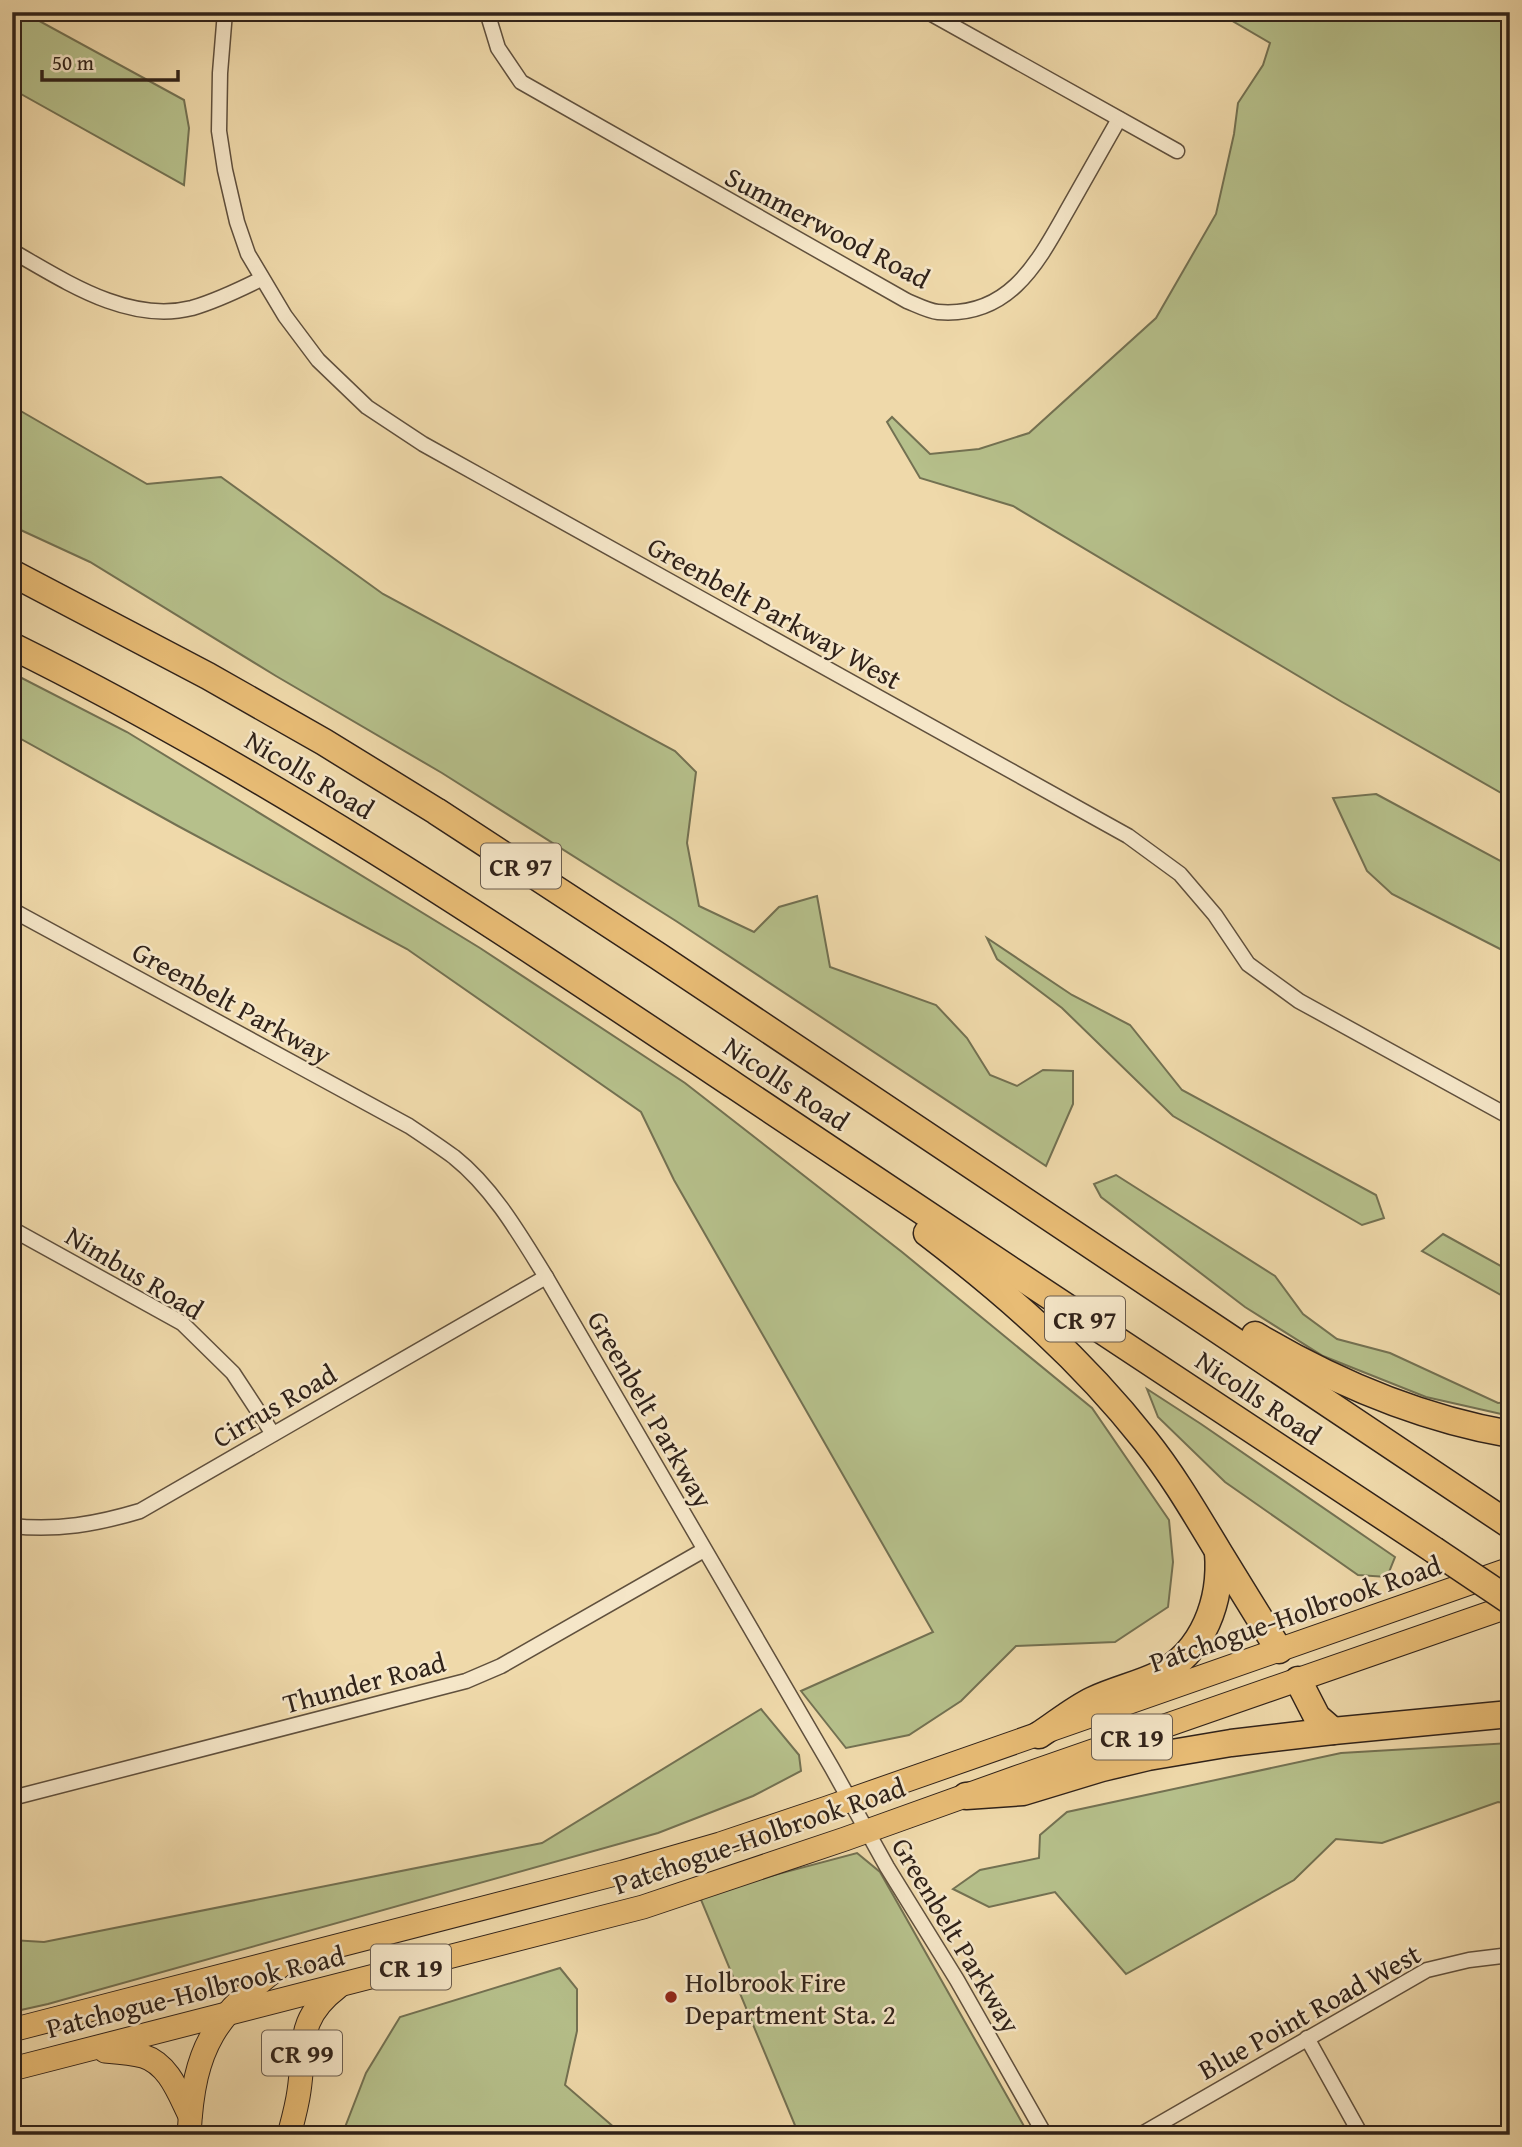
<svg xmlns="http://www.w3.org/2000/svg" width="1522" height="2147" font-family="'Gentium Book Plus',serif">
	<rect width="100%" height="100%" fill="#efd9aa"/>
	<filter id="stains"><feTurbulence type="fractalNoise" baseFrequency=".00286" numOctaves="4"/><feColorMatrix values="0 0 0 0 .2 0 0 0 0 .09 0 0 0 0 .02 0 0 0 .5 -.17"/></filter>
	<radialGradient id="worn" r=".72"><stop offset=".6" stop-color="#630" stop-opacity="0"/><stop offset="1" stop-color="#630" stop-opacity=".3"/></radialGradient>
	<!-- green -->
	<g fill="#b6c08b" stroke="#737152" stroke-width="2">
		<path d="M12,12H23L184,100L189,128L184,185L12,89Z"/>
		<path d="M1217,12H1510V798L1342,702L1013,506L920,478L887,422L892,417L930,454L979,449L1029,433L1156,318L1216,214L1234,134L1238,103L1263,65L1270,43Z"/>
		<path d="M12,406L147,484L221,477L383,594L675,751L696,772L687,843L699,906L754,932L779,907L817,896L830,967L936,1005L967,1038L990,1075L1017,1086L1043,1070L1073,1071V1104L1046,1166L676,921L442,773L276,676L90,562L12,526Z"/>
		<path d="M12,673L127,732L480,948L685,1083L902,1252L1092,1408L1169,1520L1173,1562L1168,1607L1115,1642L1016,1646L961,1701L909,1735L846,1748L801,1691L933,1632L674,1180L641,1112L407,949L178,826L12,734Z"/>
		<path d="M1376,794L1510,866V954L1392,894L1367,871L1333,798Z"/>
		<path d="M987,938L1072,995L1130,1025L1182,1090L1376,1195L1384,1218L1362,1225L1173,1116L1062,1008L997,959Z"/>
		<path d="M1116,1175L1275,1276L1303,1314L1337,1339L1390,1353L1498,1403L1510,1402V1416L1426,1397L1323,1356L1245,1307L1101,1197L1094,1184Z"/>
		<path d="M1443,1234L1510,1271V1300L1422,1251Z"/>
		<path d="M1147,1389L1201,1424L1395,1557L1387,1577L1358,1575L1225,1482L1158,1417Z"/>
		<path d="M761,1709L799,1755L801,1771L753,1796L658,1833L48,2004L12,2012V1940L44,1942L542,1843Z"/>
		<path d="M1510,1743V1804L1498,1802L1382,1843L1336,1839L1294,1880L1126,1974L1055,1892L989,1907L953,1889L980,1870L1039,1858L1040,1835L1067,1812L1341,1753Z"/>
		<path d="M857,1853L880,1872L1029,2135H799L699,1895Z"/>
		<path d="M560,1968L577,1989V2031L565,2085L623,2135H342L366,2073L400,2017Z"/>
	</g>
	<g fill="none" stroke-linecap="round" stroke-linejoin="round">
		<!-- street casing -->
		<g stroke="#60503d" stroke-width="17">
			<g id="street">
				<path d="M225,12L220,73L219,131L225,170L237,222L248,254L285,316L318,360L367,407L423,444L1128,836L1180,874L1215,915L1248,964L1299,1001L1510,1117"/>
				<path d="M487,12L498,48L521,82L907,301C917,305 928,311 938,312C1010,318 1038,262 1068,209C1085,179 1102,149 1119,119"/>
				<path d="M928,12L1177,151"/>
				<path d="M12,251C65,281 128,324 192,308C216,301 239,290 261,279"/>
				<path d="M12,910L409,1126C424,1136 439,1146 454,1157C493,1188 520,1235 546,1277L832,1768L887,1867L957,1980L1045,2135"/>
				<path d="M12,1229L182,1323L233,1373L273,1434"/>
				<path d="M12,1526C57,1531 97,1524 140,1511L546,1277"/>
				<path d="M12,1798L466,1681L501,1666L704,1550"/>
				<path d="M1307,2038L1361,2135"/>
				<path d="M1140,2135L1427,1970L1469,1960L1510,1955"/>
			</g>
		</g>
		<!-- primary casing -->
		<g stroke="#302219" stroke-width="25">
			<g id="primary">
				<path d="M12,2030L623,1872L720,1844L827,1808L1510,1569"/>
				<path d="M105,2051C117,2052 131,2053 143,2056C169,2064 179,2094 190,2116"/>
				<path d="M12,2069L643,1907L845,1839L1015,1778L1510,1606"/>
				<path d="M189,2135C194,2044 215,2015 287,1961"/>
				<path d="M289,2135C293,2120 297,2106 299,2091C306,2045 295,2020 338,1987"/>
			</g>
		</g>
		<!-- highway casing -->
		<g stroke="#302219" stroke-width="29">
			<g id="highway">
				<path d="M12,573L208,676L324,742L436,811L658,956L1510,1525"/>
				<path d="M12,646C267,772 500,929 735,1086C967,1242 1201,1396 1434,1550"/>
				<path d="M927,1233C1007,1294 1082,1360 1145,1440C1173,1475 1195,1513 1218,1551C1238,1584 1259,1617 1279,1650"/>
				<path d="M1255,1335C1334,1382 1419,1418 1510,1434"/>
				<path d="M1298,1680L1317,1717L1333,1731"/>
				<path d="M1039,1735C1056,1724 1074,1709 1093,1700C1114,1690 1137,1685 1158,1675C1204,1652 1222,1600 1218,1552"/>
				<path d="M966,1796L1023,1792L1102,1768L1148,1757L1231,1743L1333,1731L1510,1714"/>
			</g>
		</g>
		<!-- street -->
		<use href="#street" stroke="#f5e6c8" stroke-width="14"/>
		<!-- primary -->
		<use href="#primary" stroke="#e8bc75" stroke-width="23"/>
		<!-- highway -->
		<use href="#highway" stroke="#e8bc75" stroke-width="26"/>
		<!-- highway-bridge casing -->
		<g stroke="#302219" stroke-width="29" stroke-linecap="butt">
			<path id="highway-bridge" d="M1434,1550L1510,1601"/>
		</g>
		<!-- highway-bridge -->
		<use href="#highway-bridge" stroke="#e8bc75" stroke-width="26"/>
	</g>
	<!-- markers -->
	<circle fill="#8f2418" stroke="#f5e6c8" stroke-width="2.5" cx="671" cy="1997" r="7"/>
	<g text-anchor="middle" dominant-baseline="central" stroke-width="5" stroke-linejoin="round" paint-order="stroke">
		<!-- shield labels -->
		<g fill="#f5e6c8" stroke="#6b5d4e" stroke-width="2">
			<rect x="481" y="843.5" width="80" height="45" rx="5"/>
			<rect x="1045" y="1296.5" width="80" height="45" rx="5"/>
			<rect x="1092" y="1714.5" width="80" height="45" rx="5"/>
			<rect x="371" y="1944.5" width="80" height="45" rx="5"/>
			<rect x="262" y="2030.5" width="80" height="45" rx="5"/>
		</g>
		<g font-size="26" font-weight="bold" fill="#302219">
			<text x="521" y="866">CR 97</text>
			<text x="1085" y="1319">CR 97</text>
			<text x="1132" y="1737">CR 19</text>
			<text x="411" y="1967">CR 19</text>
			<text x="302" y="2053">CR 99</text>
		</g>
		<!-- street labels -->
		<g font-size="28" fill="#302219" stroke="#f5e6c8">
			<text transform="translate(828 227) rotate(28)">Summerwood Road</text>
			<text transform="translate(775 612) rotate(29)">Greenbelt Parkway West</text>
			<text transform="translate(310 774) rotate(31)">Nicolls Road</text>
			<text transform="translate(232 1002) rotate(29)">Greenbelt Parkway</text>
			<text transform="translate(787 1083) rotate(34)">Nicolls Road</text>
			<text transform="translate(135 1272) rotate(31)">Nimbus Road</text>
			<text transform="translate(1259 1397) rotate(34)">Nicolls Road</text>
			<text transform="translate(274 1405) rotate(-30)">Cirrus Road</text>
			<text transform="translate(651 1409) rotate(60)">Greenbelt Parkway</text>
			<text transform="translate(1295 1613) rotate(-19)">Patchogue-Holbrook Road</text>
			<text transform="translate(364 1682) rotate(-15)">Thunder Road</text>
			<text transform="translate(759 1835) rotate(-19)">Patchogue-Holbrook Road</text>
			<text transform="translate(957 1935) rotate(59)">Greenbelt Parkway</text>
			<text transform="translate(195 1991) rotate(-14)">Patchogue-Holbrook Road</text>
			<text transform="translate(1309 2011) rotate(-29)">Blue Point Road West</text>
		</g>
		<!-- poi labels -->
		<g font-size="28" fill="#302219" stroke="#f5e6c8" text-anchor="start">
			<text x="685" y="1981">Holbrook Fire<tspan x="685" dy="32">Department Sta. 2</tspan></text>
		</g>
	</g>
	<!-- margin -->
	<rect width="1522" height="2147" fill="none" stroke="#efd9aa" stroke-width="42"/>
	<rect x="14" y="14" width="1494" height="2119" fill="none" stroke="#302219" stroke-width="3.5"/>
	<rect x="21" y="21" width="1480" height="2105" fill="none" stroke="#302219" stroke-width="2"/>
	<!-- scale -->
	<path d="M42 70v10h136v-10" fill="none" stroke="#302219" stroke-width="3.5"/>
	<text x="52" y="70" font-size="21" fill="#302219" stroke="#f5e6c8" stroke-width="5" paint-order="stroke">50 m</text>
	<rect width="100%" height="100%" filter="url(#stains)"/>
	<rect width="100%" height="100%" fill="url(#worn)"/>
</svg>
